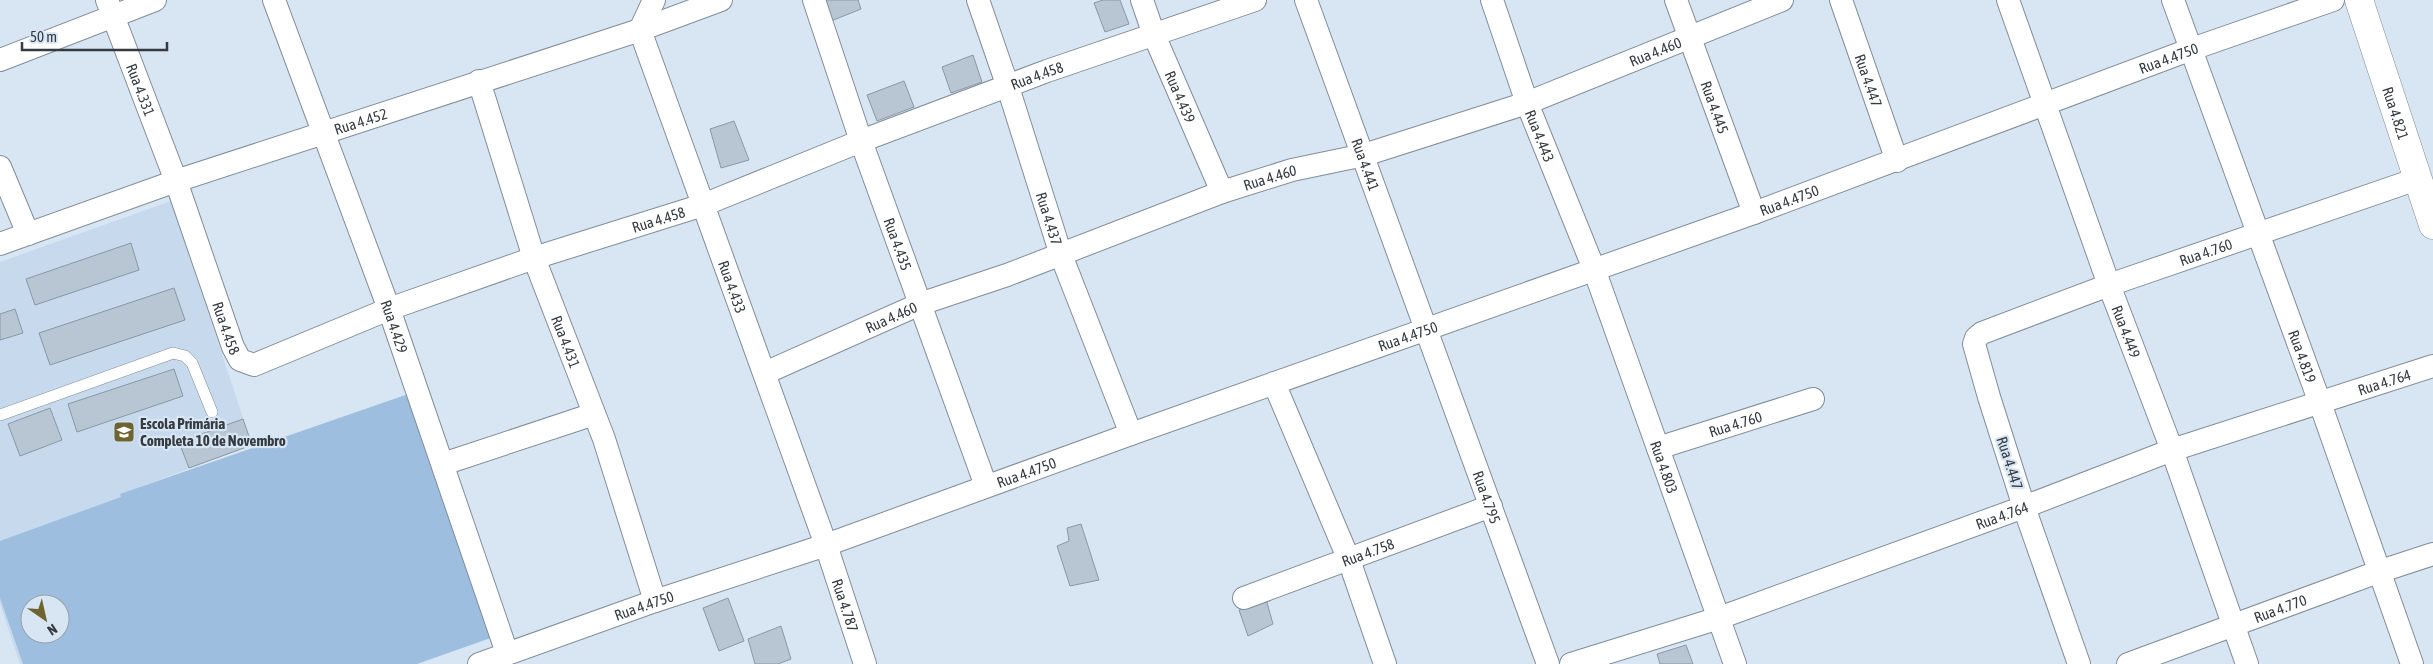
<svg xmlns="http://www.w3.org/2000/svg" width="2433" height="664" font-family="'Asap Condensed',sans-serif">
	<rect width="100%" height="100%" fill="#d8e6f4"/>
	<!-- built -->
	<path fill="#c6d9ed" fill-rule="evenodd" d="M171,201L252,445L121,494L180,664H20L0,604V262ZM30,604H60V634H30Z"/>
	<!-- green -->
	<path fill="#9ebedf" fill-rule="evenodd" d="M417,391L502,634L417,664H23L0,598V541L121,497L120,494ZM30,604H60V634H30Z"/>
	<!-- building -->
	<g fill="#b8c6d4" stroke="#8a97a4">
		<path d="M824,0H858L861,9L831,21Z"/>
		<path d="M1103,0H1120L1129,24L1105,32L1094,3Z"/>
		<path d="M973,55L982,82L951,93L942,67Z"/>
		<path d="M904,81L914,107L877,121L867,95Z"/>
		<path d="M734,121L749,160L721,168L710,129Z"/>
		<path d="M131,243L139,270L35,305L26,279Z"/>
		<path d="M174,288L185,320L50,365L39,333Z"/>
		<path d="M15,309L23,333L0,340V314Z"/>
		<path d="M174,369L183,396L77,432L68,404Z"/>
		<path d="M50,408L62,440L20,456L8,424Z"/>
		<path d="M243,419L252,445L189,468L179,442Z"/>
		<path d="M1081,524L1099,580L1070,586L1057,546L1069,541L1067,528Z"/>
		<path d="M728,598L744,641L719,651L703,608Z"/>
		<path d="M1266,599L1273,624L1248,636L1239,610Z"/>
		<path d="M781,626L791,659L778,664H755L748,639Z"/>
		<path d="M1686,645L1693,664H1660L1657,654Z"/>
	</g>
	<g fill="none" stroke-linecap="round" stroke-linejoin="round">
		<!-- lane casing -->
		<g stroke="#818d9a" stroke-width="12">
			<path id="lane" d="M0,415L173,353L185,356L192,363L212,412"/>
		</g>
		<!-- street casing -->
		<g stroke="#818d9a" stroke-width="24">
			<g id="street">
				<path id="s1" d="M107,0L176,181L233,347L240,360L254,365L389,309L534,258L703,205L861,141L1047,71L1255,0"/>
				<path id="s2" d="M274,0L389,309L507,653"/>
				<path id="s3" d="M654,0L640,30L826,545L865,664"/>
				<path id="s4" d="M814,0L861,141L986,486"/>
				<path id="s5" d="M978,0L1008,87L1061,255L1131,434"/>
				<path id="s6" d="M1142,0L1154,35L1222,192"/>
				<path id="s7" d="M1306,0L1548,664"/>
				<path id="s8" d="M1492,0L1527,103L1594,269L1735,664"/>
				<path id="s9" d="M1676,0L1754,213"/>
				<path id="s10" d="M1841,0L1897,161"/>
				<path id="s11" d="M2008,0L2109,285L2172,450L2247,664"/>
				<path id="s12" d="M2173,0L2320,403L2412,664"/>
				<path d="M0,60L155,0"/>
				<path id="s13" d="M479,81L534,258L604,439L655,601"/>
				<path d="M0,167L28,234"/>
				<path id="s14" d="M0,244L176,181L640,30L721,0"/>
				<path id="s15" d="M765,373L920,304L1007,275L1222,192L1292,170L1364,155L1527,103L1782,0"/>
				<path d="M1274,383L1349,560L1385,664"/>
				<path id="s16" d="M1658,448L1813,399"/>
				<path d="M443,464L594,414"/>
				<path id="s17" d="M1244,598L1491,506"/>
				<path id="s18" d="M479,664L655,601L826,545L1131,434L1754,213L2189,50L2333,0"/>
				<path id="s19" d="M1571,664L1719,618L2024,507L2172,450L2433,366"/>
				<path id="s20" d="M2079,664L2024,507L1989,397L1974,344L1976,338L1982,333L2109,285L2417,179"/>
				<path id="s21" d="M2128,664L2378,572L2433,554"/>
			</g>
		</g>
		<!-- secondary casing -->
		<g stroke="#818d9a" stroke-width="29">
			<g id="secondary">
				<path id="s22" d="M2359,0L2433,225"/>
			</g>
		</g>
		<!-- lane -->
		<use href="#lane" stroke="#fff" stroke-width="11"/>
		<!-- street -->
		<use href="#street" stroke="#fff" stroke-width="22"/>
		<!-- secondary -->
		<use href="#secondary" stroke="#fff" stroke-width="28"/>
	</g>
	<!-- icons -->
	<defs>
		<g id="school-square" transform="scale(1.125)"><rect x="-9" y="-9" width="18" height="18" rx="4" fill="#6e6431" stroke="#d8e6f4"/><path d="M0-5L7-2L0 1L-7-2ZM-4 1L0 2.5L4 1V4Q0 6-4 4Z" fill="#fff"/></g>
	</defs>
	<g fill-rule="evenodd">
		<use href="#school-square" x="124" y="432"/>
	</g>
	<g text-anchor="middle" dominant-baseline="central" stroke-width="4.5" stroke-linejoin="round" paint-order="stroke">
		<!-- street labels -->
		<g font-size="15" fill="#353b40" stroke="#d8e6f4">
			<text stroke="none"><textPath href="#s15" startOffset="948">Rua 4.460</textPath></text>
			<text stroke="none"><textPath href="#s18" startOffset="1795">Rua 4.4750</textPath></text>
			<text stroke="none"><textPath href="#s1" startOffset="1234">Rua 4.458</textPath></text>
			<text stroke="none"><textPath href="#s10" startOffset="85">Rua 4.447</textPath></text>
			<text stroke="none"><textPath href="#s1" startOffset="96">Rua 4.331</textPath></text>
			<text stroke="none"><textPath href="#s6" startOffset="104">Rua 4.439</textPath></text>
			<text stroke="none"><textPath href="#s9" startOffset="114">Rua 4.445</textPath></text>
			<text stroke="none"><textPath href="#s22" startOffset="119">Rua 4.821</textPath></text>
			<text stroke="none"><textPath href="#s14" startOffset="381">Rua 4.452</textPath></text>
			<text stroke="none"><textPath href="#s8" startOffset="144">Rua 4.443</textPath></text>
			<text stroke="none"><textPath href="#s7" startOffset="175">Rua 4.441</textPath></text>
			<text stroke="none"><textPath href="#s15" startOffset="542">Rua 4.460</textPath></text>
			<text stroke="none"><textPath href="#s18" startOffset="1390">Rua 4.4750</textPath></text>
			<text stroke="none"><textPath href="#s5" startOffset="230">Rua 4.437</textPath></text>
			<text stroke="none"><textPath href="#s1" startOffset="829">Rua 4.458</textPath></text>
			<text stroke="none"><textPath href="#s4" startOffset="258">Rua 4.435</textPath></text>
			<text stroke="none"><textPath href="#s20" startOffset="589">Rua 4.760</textPath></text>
			<text stroke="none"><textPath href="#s3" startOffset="306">Rua 4.433</textPath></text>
			<text stroke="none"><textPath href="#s15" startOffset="138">Rua 4.460</textPath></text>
			<text stroke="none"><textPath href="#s2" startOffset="348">Rua 4.429</textPath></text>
			<text stroke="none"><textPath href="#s1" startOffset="349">Rua 4.458</textPath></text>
			<text stroke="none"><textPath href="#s11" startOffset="352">Rua 4.449</textPath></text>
			<text stroke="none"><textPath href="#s18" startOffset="985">Rua 4.4750</textPath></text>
			<text stroke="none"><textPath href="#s13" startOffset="275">Rua 4.431</textPath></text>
			<text stroke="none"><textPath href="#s12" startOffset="379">Rua 4.819</textPath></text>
			<text stroke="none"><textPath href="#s19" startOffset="861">Rua 4.764</textPath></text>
			<text stroke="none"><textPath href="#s16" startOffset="81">Rua 4.760</textPath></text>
			<text transform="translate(2010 463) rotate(72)">Rua 4.447</text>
			<text stroke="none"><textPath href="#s8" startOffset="498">Rua 4.803</textPath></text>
			<text stroke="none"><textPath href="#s18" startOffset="580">Rua 4.4750</textPath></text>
			<text stroke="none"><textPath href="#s7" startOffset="529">Rua 4.795</textPath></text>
			<text stroke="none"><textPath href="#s19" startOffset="456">Rua 4.764</textPath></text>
			<text stroke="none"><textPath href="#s17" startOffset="132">Rua 4.758</textPath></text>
			<text stroke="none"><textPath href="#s3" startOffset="644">Rua 4.787</textPath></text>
			<text stroke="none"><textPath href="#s18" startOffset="175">Rua 4.4750</textPath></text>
			<text stroke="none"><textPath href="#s21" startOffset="162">Rua 4.770</textPath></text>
		</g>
		<!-- poi labels -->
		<g font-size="15" font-weight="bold" fill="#353b40" stroke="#d8e6f4" text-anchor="start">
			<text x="140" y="423">Escola Primária<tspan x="140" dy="17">Completa 10 de Novembro</tspan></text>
		</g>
	</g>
	<!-- north arrow -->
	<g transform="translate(45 619) rotate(146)"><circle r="24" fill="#d8e6f4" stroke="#97a2ac"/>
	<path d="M0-4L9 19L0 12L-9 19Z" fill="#6e6431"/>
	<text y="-8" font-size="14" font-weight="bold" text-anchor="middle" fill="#353b40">N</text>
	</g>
	<!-- scale -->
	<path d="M22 42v8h145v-8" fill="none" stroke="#353b40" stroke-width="2.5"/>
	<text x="30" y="42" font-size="15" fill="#353b40" stroke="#d8e6f4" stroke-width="4" paint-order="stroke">50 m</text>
</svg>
